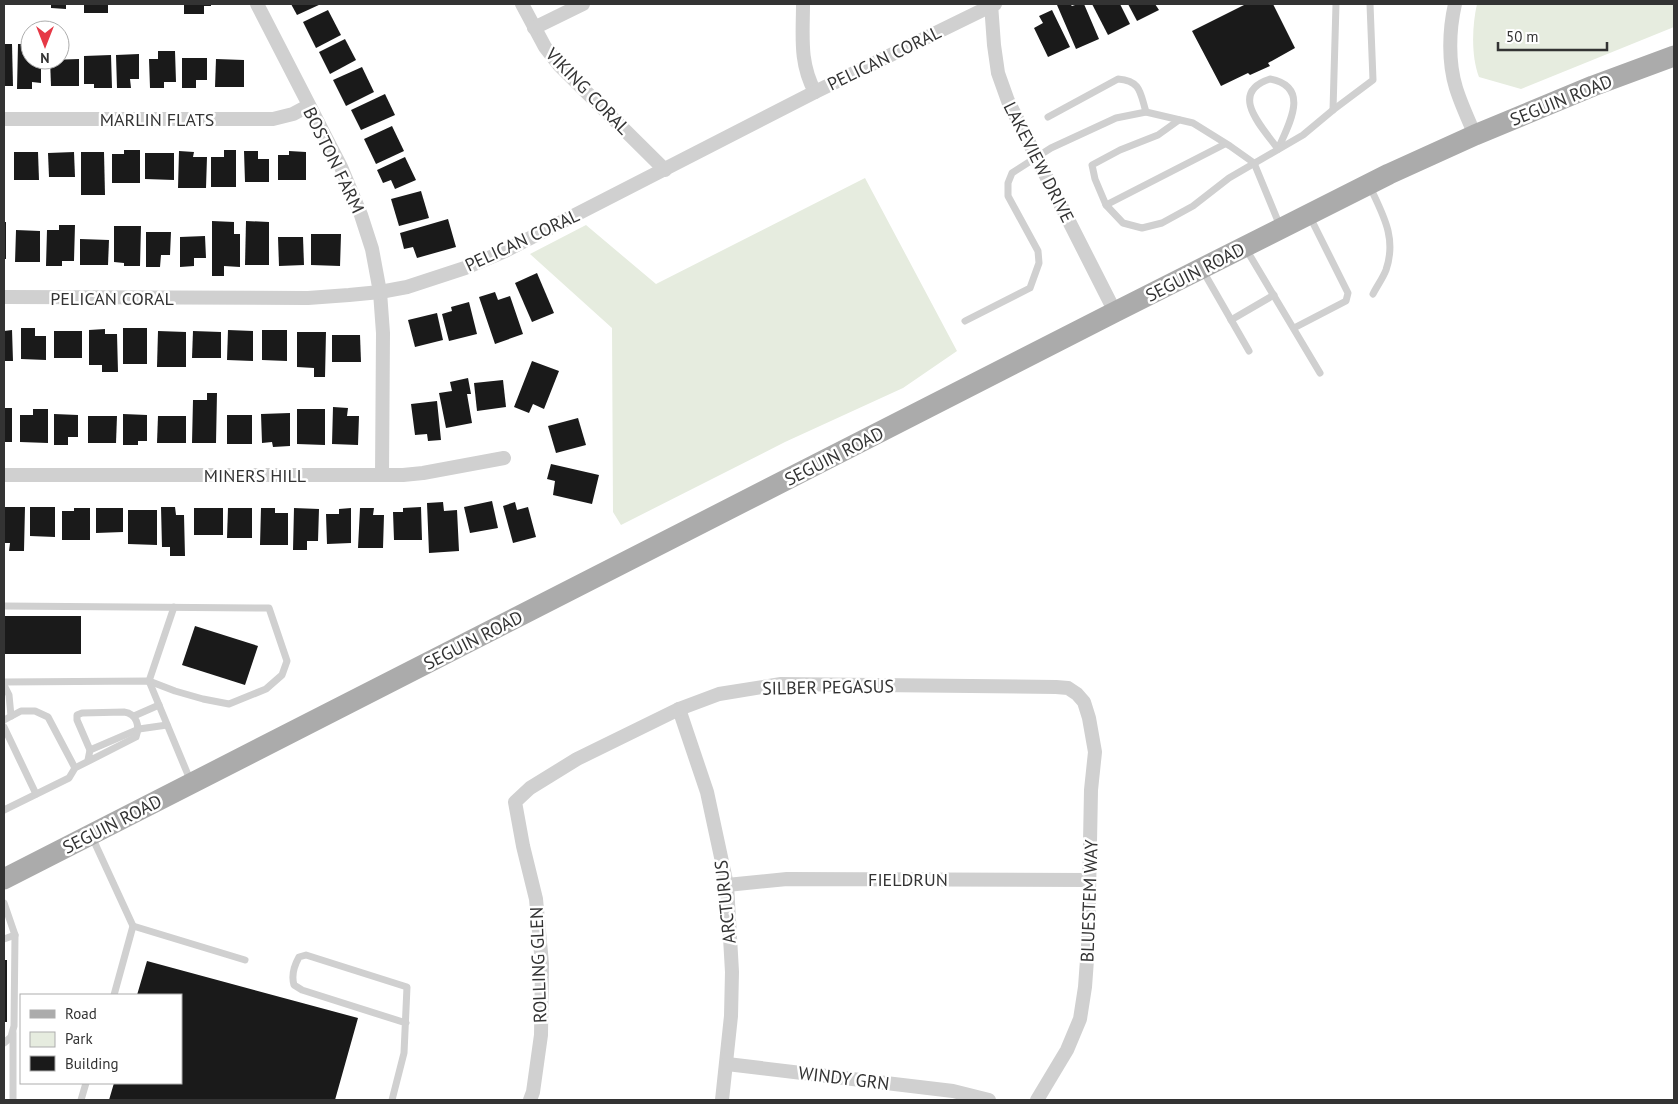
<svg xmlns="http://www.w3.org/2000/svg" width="1678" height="1104" font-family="'PT Sans',sans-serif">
	<rect width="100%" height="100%" fill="#fff"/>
	<!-- green -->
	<g fill="#e6ecdf">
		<path d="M1477,4H1674V27L1521,89L1479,77C1471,56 1472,26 1477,4Z"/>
		<path d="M865,178L957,351L903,388L785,442L621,525L613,512L612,328L530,254L586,225L656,284Z"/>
	</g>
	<!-- building -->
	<g fill="#1a1a1a">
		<path d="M51,4H66V9L51,8Z"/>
		<rect x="84" y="4" width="24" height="9"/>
		<path d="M184,4H211V6H204V14H184Z"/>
		<path d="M291,4H321L297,15Z"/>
		<path d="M1060,4H1070L1072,6L1078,4H1084L1099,39L1076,49L1057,5Z"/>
		<path d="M1092,4H1120L1130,24L1108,35Z"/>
		<path d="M1128,4H1155L1159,10L1137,21Z"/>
		<path d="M1246,4H1273L1295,48L1268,63L1270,66L1250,75L1248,73L1221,86L1192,31Z"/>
		<path d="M328,10L341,35L316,48L303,22Z"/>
		<path d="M1052,10L1070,47L1048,57L1034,28L1043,23L1039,16Z"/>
		<path d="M345,39L356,60L330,74L319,52Z"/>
		<path d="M4,44H12L13,86H4Z"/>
		<path d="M18,44H30V60H41V83L32,82V89H17Z"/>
		<path d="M158,51H175L176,82H164V88H150L149,59H158Z"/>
		<path d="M139,54V79H130L131,88H117L116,55Z"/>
		<path d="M111,55L112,88H94V84H84V56Z"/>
		<path d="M182,58H207V80H196V88H182Z"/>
		<path d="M79,59V86H51L50,60Z"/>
		<path d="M216,59L244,60V87H215Z"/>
		<path d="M362,67L374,92L346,106L333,80Z"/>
		<path d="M385,94L395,115L361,130L351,110Z"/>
		<path d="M392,126L404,151L376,164L364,139Z"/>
		<path d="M124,150H140V183H112V154H124Z"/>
		<path d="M224,150H236V187H211V157H224Z"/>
		<path d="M179,151L194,152L193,157H207L206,188H178Z"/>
		<path d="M244,151H258V159H269V182H245Z"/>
		<path d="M289,151L306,152V180H278V155H289Z"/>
		<path d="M14,152H38L39,180H14Z"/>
		<path d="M74,152L75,177H49L48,153Z"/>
		<path d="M81,152H104L105,195H81Z"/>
		<path d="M145,153H174V180L145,179Z"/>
		<path d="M405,157L416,180L395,189L391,180L383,183L377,170Z"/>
		<path d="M421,191L429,218L399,226L391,199Z"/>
		<path d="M448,219L456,247L417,258L413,247L404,249L400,233Z"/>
		<path d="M212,221L234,222V234H240V267L224,266V276H212Z"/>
		<path d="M246,221L269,222V265H245Z"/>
		<rect x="4" y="222" width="2" height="37"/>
		<path d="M59,225H75L74,261H62V266H46L47,230H59Z"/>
		<path d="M114,226H141L140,266H124V263L114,262Z"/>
		<path d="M16,230L40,231V262H15Z"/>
		<path d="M146,232H171L170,255H161L160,267H146Z"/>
		<path d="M311,234H341L340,266L311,265Z"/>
		<path d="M205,236L206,258H194V266L180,267V237Z"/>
		<path d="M278,237H303L304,265L279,266Z"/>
		<path d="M80,239L109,240L108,265H80Z"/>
		<path d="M537,273L554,313L532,322L515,283Z"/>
		<path d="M495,292L498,300L510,296L523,334L495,344L479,297Z"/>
		<path d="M469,302L477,334L449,341L442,314L452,311L451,307Z"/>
		<path d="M437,313L443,340L415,347L408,320Z"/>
		<path d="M21,328H35V336H46V360L21,359Z"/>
		<rect x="123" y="328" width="24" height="36"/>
		<path d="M105,329V334H117L118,372H102V365H89V330Z"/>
		<path d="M12,330L13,361H4V331Z"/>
		<path d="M228,330L253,331V361L227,360Z"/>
		<path d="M262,330H287V361L262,360Z"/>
		<rect x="54" y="331" width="28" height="27"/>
		<path d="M158,331L186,332V367H157Z"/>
		<path d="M193,331L221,332V358H192Z"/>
		<path d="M297,332H326L325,377H314V368L297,367Z"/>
		<path d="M332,335H360L361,362H332Z"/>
		<path d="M532,361L559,371L544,409L533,404L529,413L514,407Z"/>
		<path d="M468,378L471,394H467L472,423L446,428L439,393L452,391L450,382Z"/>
		<path d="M503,380L506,407L477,411L474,383Z"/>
		<path d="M207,393H217L216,443H192L193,400H207Z"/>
		<path d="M437,401L441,440L428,441L427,434L415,435L411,404Z"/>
		<path d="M333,407L348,408L347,416H359L358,445L332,444Z"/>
		<rect x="4" y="408" width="8" height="34"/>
		<path d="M33,409H48V443L20,442V415H33Z"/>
		<path d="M297,409H325V445L297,444Z"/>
		<path d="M290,413V446L273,447L272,442L262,443L261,414Z"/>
		<path d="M54,414L78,415V437H68V445H54Z"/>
		<path d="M123,414L147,415V441H138V445H123Z"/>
		<rect x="227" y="415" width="25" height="29"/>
		<path d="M88,416H117L116,443H88Z"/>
		<path d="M158,416H186V443H157Z"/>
		<path d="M578,418L586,445L556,453L548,426Z"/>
		<path d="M551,464L599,475L592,504L553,495L555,481L547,479Z"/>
		<path d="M492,501L498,528L470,533L464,507Z"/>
		<path d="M443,502L444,511L457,510L459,551L429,553L427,503Z"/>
		<path d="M515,502L517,510L528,507L536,537L513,543L503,506Z"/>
		<path d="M4,507H25L24,551H9L10,543H4Z"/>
		<path d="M30,507H55V537L30,536Z"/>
		<path d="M161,507H175L176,515H184L185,556H170V547H162Z"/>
		<path d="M421,507L422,540H394L393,512H403V508Z"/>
		<path d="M74,508H90V540H62V511H74Z"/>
		<path d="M96,508H123V532L96,533Z"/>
		<rect x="194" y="508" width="29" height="27"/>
		<path d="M228,508H252V538H227Z"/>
		<path d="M261,508H275V513H288V545H260Z"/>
		<path d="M294,508L319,509L318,541H307V550H293Z"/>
		<path d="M351,508V543L327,544L326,514H339V509Z"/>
		<path d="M360,508H374L373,515H384L383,548H358Z"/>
		<path d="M128,510H157V545L128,544Z"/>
		<rect x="4" y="616" width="77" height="38"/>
		<path d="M195,626L258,646L245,685L182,665Z"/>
		<rect x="4" y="960" width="3" height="62"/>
		<path d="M147,961L358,1018L335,1100H109L114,1083H181V995H137Z"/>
	</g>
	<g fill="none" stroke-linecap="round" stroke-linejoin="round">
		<!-- service -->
		<g stroke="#d0d0d0" stroke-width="7">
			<path d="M1270,79C1311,87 1289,124 1278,149C1263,128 1227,93 1270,79Z"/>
			<path d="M1333,110L1336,4"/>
			<path d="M1048,117L1118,79C1141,81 1140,92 1146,112"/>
			<path d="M1179,120L1158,135L1120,150L1092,165L1095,179L1106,205L1123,223L1142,228L1162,223L1193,206L1229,178L1303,135L1333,110L1373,80L1370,4"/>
			<path d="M1370,187C1383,215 1397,238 1386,270C1383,278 1377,286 1373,294"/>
			<path d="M1106,205L1225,144"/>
			<path d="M1246,249L1320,373"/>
			<path d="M1203,271L1249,351"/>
			<path d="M1231,320L1274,295"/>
			<path d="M965,321L1030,288L1039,263L1038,251L1008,196V183L1012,173L1051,148L1116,118L1146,112L1193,123L1230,146L1254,163L1280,226"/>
			<path d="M1294,328L1346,301L1348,293L1310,217"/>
			<path d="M4,606L269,608L287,661L282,675L266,689L229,704L203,699L175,691L149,681L4,682"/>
			<path d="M174,607L149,681L191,782"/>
			<path d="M4,685L9,695L11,716"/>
			<path d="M134,716L159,705"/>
			<path d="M4,720L21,711H35L48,717L75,768"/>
			<path d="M4,727L36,794"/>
			<path d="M90,750L139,729L167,725"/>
			<path d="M4,810L69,778L75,768L136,737C140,726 137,714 124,712L82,713L77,715V720L90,750L88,760"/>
			<path d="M92,837L133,926L114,995"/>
			<path d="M4,903L15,935L14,1026L11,1037L4,1043"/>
			<path d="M133,926L245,960"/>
			<path d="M4,939L15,935"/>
			<path d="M13,1100V1033"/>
			<path d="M81,1100L86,1083"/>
			<path d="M392,1100L404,1053L407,987L306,955L299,957C294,966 291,975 294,985L302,990L406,1023"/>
		</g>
		<!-- minor -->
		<g stroke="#d0d0d0" stroke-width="14">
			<path d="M257,4L341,167L361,215L372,249L380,292L383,333L382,475"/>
			<path d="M522,4L545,47L559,65L665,170"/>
			<path d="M803,4C803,36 799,62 815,92"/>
			<path d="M991,4L994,45L998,73L1008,101L1115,312"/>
			<path d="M1455,4C1449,30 1448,62 1456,88C1461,104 1468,119 1475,135"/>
			<path d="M534,28L583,4"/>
			<path d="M4,119H273L293,114L308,106"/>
			<path d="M4,297L308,298L349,295L380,292L407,287L465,268L505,251L815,92L995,4"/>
			<path d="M4,475H403L423,473L504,458"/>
			<path d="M679,709L707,792L727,885L732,972L731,1016L722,1100"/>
			<path d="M727,885L787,879L1090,880"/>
			<path d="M727,1064L953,1091L989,1100"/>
			<path d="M530,1100L533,1092L541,1035L542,964L536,899L523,846L515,802L530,788L577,759L679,709L719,694L781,684L1056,687L1068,688L1077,694L1084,702L1089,718L1095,752L1091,790L1088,946L1085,987L1080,1019L1067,1050L1037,1100"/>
		</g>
		<!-- primary -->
		<path stroke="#ababab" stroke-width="21" d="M4,879L1115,312L1389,174L1475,135L1593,86L1674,56"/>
	</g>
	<g text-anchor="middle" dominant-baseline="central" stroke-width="5" stroke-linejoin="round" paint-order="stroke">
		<!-- street labels -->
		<g font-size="18" fill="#333" stroke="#fff">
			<text transform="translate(884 58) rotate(-26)">PELICAN CORAL</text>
			<text transform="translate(588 91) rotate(46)">VIKING CORAL</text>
			<text transform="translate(1561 100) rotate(-22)">SEGUIN ROAD</text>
			<text x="157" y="119">MARLIN FLATS</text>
			<text transform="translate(334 160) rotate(64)">BOSTON FARM</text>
			<text transform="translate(1039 162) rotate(63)">LAKEVIEW DRIVE</text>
			<text transform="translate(522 240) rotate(-25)">PELICAN CORAL</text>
			<text transform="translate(1195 272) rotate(-27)">SEGUIN ROAD</text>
			<text x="112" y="298">PELICAN CORAL</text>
			<text transform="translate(834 456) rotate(-27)">SEGUIN ROAD</text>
			<text x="255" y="475">MINERS HILL</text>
			<text transform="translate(473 640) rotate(-27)">SEGUIN ROAD</text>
			<text transform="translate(828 687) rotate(-1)">SILBER PEGASUS</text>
			<text transform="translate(112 824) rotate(-27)">SEGUIN ROAD</text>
			<text x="908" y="879">FIELDRUN</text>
			<text transform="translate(1089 901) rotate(-88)">BLUESTEM WAY</text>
			<text transform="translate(725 902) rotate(-96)">ARCTURUS</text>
			<text transform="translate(538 965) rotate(-92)">ROLLING GLEN</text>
			<text transform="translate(844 1078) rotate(7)">WINDY GRN</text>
		</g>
	</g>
	<!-- border -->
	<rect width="1678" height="1104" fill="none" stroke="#333333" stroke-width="10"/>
	<!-- legend -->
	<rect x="20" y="994" width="162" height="90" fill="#ffffff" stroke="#adadad"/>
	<rect x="30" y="1010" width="25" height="8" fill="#ababab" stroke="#adadad"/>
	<text x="65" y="1019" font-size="15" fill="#333333">Road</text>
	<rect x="30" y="1032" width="25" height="15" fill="#e6ecdf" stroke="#adadad"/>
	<text x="65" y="1044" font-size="15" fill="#333333">Park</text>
	<rect x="30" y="1056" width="25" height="15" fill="#1a1a1a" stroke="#adadad"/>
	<text x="65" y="1069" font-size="15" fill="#333333">Building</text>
	<!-- north arrow -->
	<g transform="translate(45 45) rotate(180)"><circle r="24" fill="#ffffff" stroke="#adadad"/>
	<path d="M0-4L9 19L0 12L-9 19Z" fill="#e63946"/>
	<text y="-8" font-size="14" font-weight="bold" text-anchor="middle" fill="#333333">N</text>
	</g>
	<!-- scale -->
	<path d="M1498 42v8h109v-8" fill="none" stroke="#333333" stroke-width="2.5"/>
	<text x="1506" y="42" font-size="15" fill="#333333" stroke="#ffffff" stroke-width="4" paint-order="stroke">50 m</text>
</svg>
